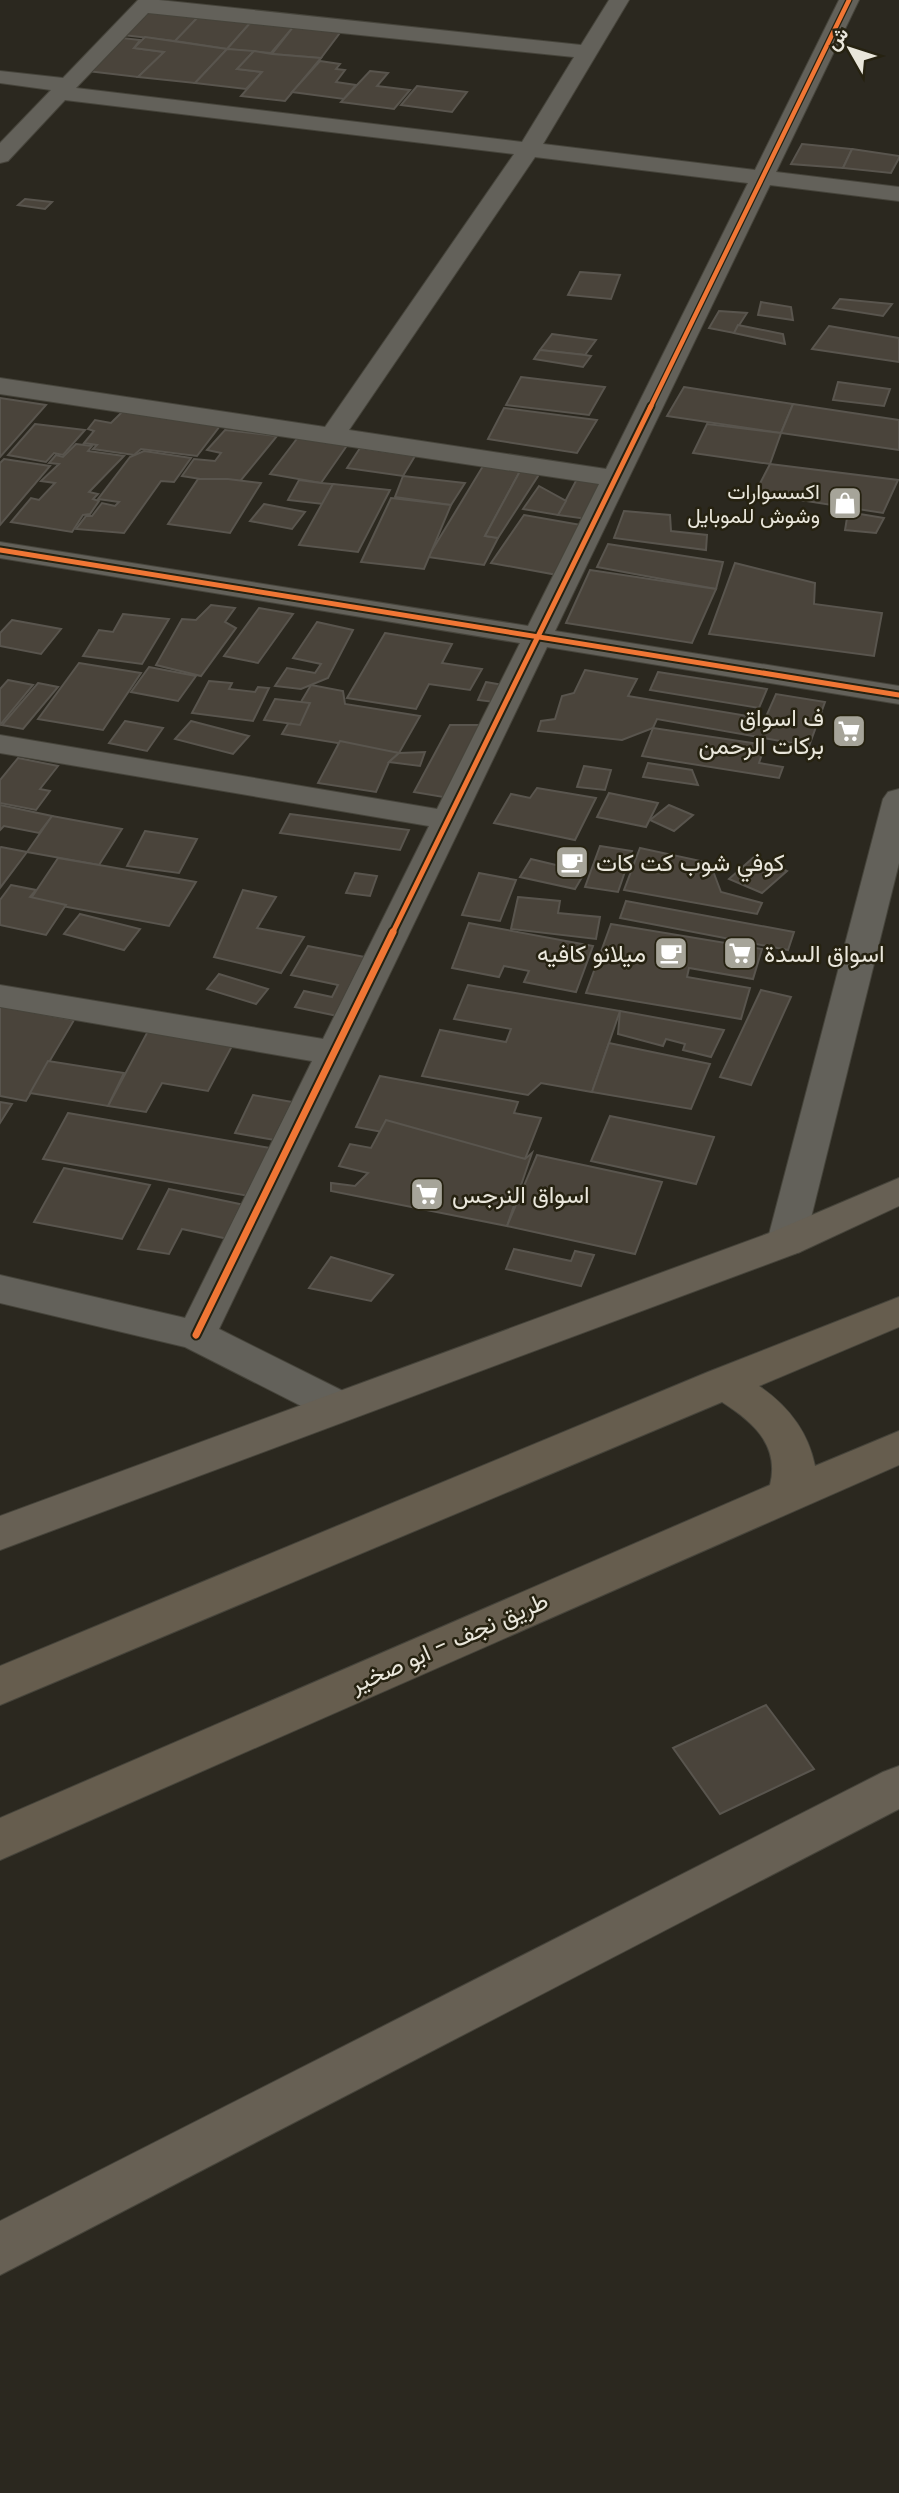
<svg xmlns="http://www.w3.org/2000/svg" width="899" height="2493" font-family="Poppins,Vazirmatn,sans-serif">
	<rect width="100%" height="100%" fill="#2b281f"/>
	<!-- building -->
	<g fill="#4a443b" stroke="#59554e" stroke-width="2">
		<path d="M147,10L199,16L175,41L123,35Z"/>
		<path d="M199,16L251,22L227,49L175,41Z"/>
		<path d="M251,22L294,26L271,53L227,49Z"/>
		<path d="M294,26L342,30L321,58L272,54Z"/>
		<path d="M113,37L140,40L134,48L164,52L138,77L79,70Z"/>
		<path d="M145,37L227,49L195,83L138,77L164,52L134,48Z"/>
		<path d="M227,49L254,51L237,69L262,72L246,89L195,83Z"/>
		<path d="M254,51L272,54L321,58L285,101L241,96L262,72L237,69Z"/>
		<path d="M320,61L340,64L336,69L345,70L336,82L356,85L344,99L292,92Z"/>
		<path d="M370,71L388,73L377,86L410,90L394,109L341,102Z"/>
		<path d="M417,86L467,92L452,112L401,105Z"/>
		<path d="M802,144L852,149L843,168L791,164Z"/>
		<path d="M852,149L899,156V158L891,173L843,168Z"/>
		<path d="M25,199L52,202L45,209L18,205Z"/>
		<path d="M580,272L620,275L611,299L568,295Z"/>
		<path d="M840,299L892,304L883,316L833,308Z"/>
		<path d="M761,302L791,307L793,320L758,315Z"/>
		<path d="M719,311L747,313L734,333L709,328Z"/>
		<path d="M738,325L783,334L785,344L734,333Z"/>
		<path d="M829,326L899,338V362L812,349Z"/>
		<path d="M552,334L596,340L585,355L540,350Z"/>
		<path d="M540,350L585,355L591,356L583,367L534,359Z"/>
		<path d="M521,377L605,387L589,415L506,405Z"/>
		<path d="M838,382L890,389L884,406L833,400Z"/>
		<path d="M684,387L793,404L781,433L667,416Z"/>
		<path d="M0,398L46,405L0,457Z"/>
		<path d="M793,404L899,420V450L781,433Z"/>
		<path d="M504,408L597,420L577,453L488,439Z"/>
		<path d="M125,409L223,422L197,456L141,449L134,455L93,449L97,445L84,443L94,431L88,429L95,420L111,423Z"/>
		<path d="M35,424L85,430L63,455L54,453L46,462L8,455Z"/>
		<path d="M707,424L781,433L770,464L693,453Z"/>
		<path d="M225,430L277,436L237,485L182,476L194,459L215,461L221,453L207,450Z"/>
		<path d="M299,436L348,444L321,483L270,474Z"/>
		<path d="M76,444L92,446L88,451L124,456L89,492L98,494L93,499L99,501L90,514L83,515L72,532L11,522L31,498L39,500L55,483L41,481L59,464L49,463L56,455L63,457Z"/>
		<path d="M360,448L415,456L403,476L347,468Z"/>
		<path d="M144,451L191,458L174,482L161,481L124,533L76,529L86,516H92L102,503L115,506L119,502L98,499L130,457Z"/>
		<path d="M4,459L50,466L0,525V463Z"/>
		<path d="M770,464L898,480L883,513L755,493Z"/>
		<path d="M483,466L520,471L485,536L498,538L484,565L428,557Z"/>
		<path d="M520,471L540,473L498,538L485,536Z"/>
		<path d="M403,476L465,483L451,505L395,497Z"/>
		<path d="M578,477L606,481L587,519L558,515Z"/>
		<path d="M198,479H228L261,483L230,533L168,524Z"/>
		<path d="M299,480L321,483L333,484L323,504L288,500Z"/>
		<path d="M333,484L390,490L358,552L299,545Z"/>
		<path d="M539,486L566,501L558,515L523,509Z"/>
		<path d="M391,498L451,505L424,569L361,562Z"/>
		<path d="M264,504L305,512L292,529L250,521Z"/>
		<path d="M624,511L670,515L671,531L707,535L706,550L614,538Z"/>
		<path d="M848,512L884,518L876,533L845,530Z"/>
		<path d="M524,515L581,525L563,576L491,563Z"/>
		<path d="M608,544L723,562L716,589L597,567Z"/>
		<path d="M735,563L815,583L814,604L882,613L874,656L709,634Z"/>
		<path d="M590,570L716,589L692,643L566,623Z"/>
		<path d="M211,605L235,608L225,622L236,628L201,676L156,665L182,619L196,620Z"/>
		<path d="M259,608L293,614L258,663L224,656Z"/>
		<path d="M123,614L169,619L142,664L83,656L99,630L113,632Z"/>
		<path d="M12,620L61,629L41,654L0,646V633Z"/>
		<path d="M317,622L353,630L328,678L301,689L275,686L287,668L315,673L321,664L293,658Z"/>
		<path d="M385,633L452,644L442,663L482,669L470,690L429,684L416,709L347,698Z"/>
		<path d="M79,663L141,673L103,730L38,719Z"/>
		<path d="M149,667L196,676L178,701L131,692Z"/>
		<path d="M585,670L637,679L628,696L765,719L776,694L825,702L809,746L657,719L653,728L622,740L538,731L541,721L555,719L562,696L574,693Z"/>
		<path d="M658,672L767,689L759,708L650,690Z"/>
		<path d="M8,680L33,685L0,725V689Z"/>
		<path d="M209,681L232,683L229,689L255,692L258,687L269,688L253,721L192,713Z"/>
		<path d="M486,682L503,685L494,702L478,700Z"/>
		<path d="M38,683L58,687L23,729L2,725Z"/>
		<path d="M311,685L343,691L345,704L420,716L399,753L282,734Z"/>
		<path d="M275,699L310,703L300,725L264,720Z"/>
		<path d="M125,721L163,728L147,751L109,743Z"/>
		<path d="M191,721L249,736L233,754L175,739Z"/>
		<path d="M450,725H486L449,798L414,792Z"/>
		<path d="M653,728L765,745L759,763L783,767L779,778L642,756Z"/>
		<path d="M340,741L399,753L389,762L376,792L318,783Z"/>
		<path d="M425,752L420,766L389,762L399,753Z"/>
		<path d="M18,758L58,766L40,789L50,791L36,810L0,803V780Z"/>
		<path d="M648,763L692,770L698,785L643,777Z"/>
		<path d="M584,766L611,770L605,790L577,787Z"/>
		<path d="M537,788L596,798L575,840L494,823L511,794L530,798Z"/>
		<path d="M609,793L658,803L646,827L597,817Z"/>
		<path d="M0,805L52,816L39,833L4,826L0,830Z"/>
		<path d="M669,805L693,815L674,831L650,820Z"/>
		<path d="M290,814L409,830L400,850L280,833Z"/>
		<path d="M52,816L122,829L99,865L27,852Z"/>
		<path d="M145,831L197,839L179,873L127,866Z"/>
		<path d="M600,846L632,851L618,892L585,887Z"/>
		<path d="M1,847L27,852L0,888V848Z"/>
		<path d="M640,848L710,863L721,892L762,903L757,914L624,890Z"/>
		<path d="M754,857L787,871L762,893L729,879Z"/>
		<path d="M58,858L99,865L196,882L169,926L30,900Z"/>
		<path d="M531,859L585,872L575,889L520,877Z"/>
		<path d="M355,873L377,876L370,896L346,893Z"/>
		<path d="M479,873L516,880L500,921L462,915Z"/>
		<path d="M11,885L36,890L30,897L66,905L46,935L0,925V900Z"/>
		<path d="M243,890L276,897L257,928L304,937L281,973L214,957Z"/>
		<path d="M518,897L560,901L558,913L600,917L596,939L511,929Z"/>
		<path d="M626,901L794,932L788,950L620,918Z"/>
		<path d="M80,914L140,929L124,950L64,934Z"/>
		<path d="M469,923L593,946L576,992L524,982L529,971L504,966L499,977L452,968Z"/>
		<path d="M611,924L762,949L753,979L689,968L687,977L750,988L741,1019L586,993Z"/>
		<path d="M308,946L375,959L342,1017L295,1007L304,991L332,997L338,985L291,975Z"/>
		<path d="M219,974L268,989L256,1004L207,989Z"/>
		<path d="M468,985L620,1011L592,1092L541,1083L528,1095L422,1076L440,1030L506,1042L511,1029L454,1019Z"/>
		<path d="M761,990L791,997L751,1085L720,1077Z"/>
		<path d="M0,1006L74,1020L26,1101L0,1096Z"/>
		<path d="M620,1011L724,1030L711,1057L683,1050L685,1044L666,1039L663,1046L618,1034Z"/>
		<path d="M148,1031L232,1046L208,1091L162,1083L146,1112L108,1106Z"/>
		<path d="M609,1043L710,1064L691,1109L592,1092Z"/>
		<path d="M48,1061L124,1073L108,1106L30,1093Z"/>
		<path d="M380,1076L518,1102L514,1113L541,1118L525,1159L356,1127Z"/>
		<path d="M253,1095L298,1103L280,1141L235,1133Z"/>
		<path d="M0,1102L12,1104L0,1123Z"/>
		<path d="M68,1113L276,1149L254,1197L43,1159Z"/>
		<path d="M610,1116L714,1137L696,1184L591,1161Z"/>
		<path d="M386,1120L525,1159L532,1153L507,1226L331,1191V1183L355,1186L368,1173L339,1166L350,1144L371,1148Z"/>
		<path d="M537,1155L662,1182L635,1254L507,1226Z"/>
		<path d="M64,1168L150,1185L122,1239L34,1222Z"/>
		<path d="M169,1189L249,1206L233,1240L182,1229L169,1254L138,1249Z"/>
		<path d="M514,1249L571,1261L575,1251L594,1255L581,1286L506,1269Z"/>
		<path d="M331,1257L393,1275L371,1301L309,1288Z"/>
		<path d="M766,1705L814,1769L720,1814L673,1748Z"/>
	</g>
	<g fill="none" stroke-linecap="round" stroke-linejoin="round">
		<!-- minor casing -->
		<g stroke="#46443b" stroke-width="2">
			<g id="minor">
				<path d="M138,0H159L581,45L609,0H629L543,144L755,170L839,0H859L776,172L899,187V201L770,185L555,631L899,686V704L547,647L219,1329L351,1395L357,1406L351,1417L337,1421L323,1417L185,1347L0,1303V1275L185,1318L312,1061L0,1007V985L323,1039L429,826L0,753V735L437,809L520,643L0,558V542L528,626L599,484L0,394V378L325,427L514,154L65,100L8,161L0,163V143L51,90L0,83V71L63,78ZM148,13L574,57L522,142L76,88ZM535,157L748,183L606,469L349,430Z"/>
				<path d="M899,789V863L805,1242L800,1252L786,1256L772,1252L767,1242L883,799L888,792Z"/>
			</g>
		</g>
		<!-- major casing -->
		<g stroke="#46443b" stroke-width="2">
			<g id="major">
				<path d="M899,1178V1206L800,1252L0,1550V1516L772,1232Z"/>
				<path d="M899,1766V1809L0,2275V2221L883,1772Z"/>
			</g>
		</g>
		<!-- highway casing -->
		<g stroke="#46443b" stroke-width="2">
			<path id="highway" d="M899,1297V1327L759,1386C788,1406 808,1431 815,1466L899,1431V1465L0,1860V1818L770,1485C780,1445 753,1422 722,1402L0,1705V1666L708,1372Z"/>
		</g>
		<!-- minor -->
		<use href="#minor" fill="#63615a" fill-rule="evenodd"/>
		<!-- major -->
		<use href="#major" fill="#676054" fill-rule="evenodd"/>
		<!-- highway -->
		<use href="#highway" fill="#665d4e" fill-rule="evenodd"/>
		<!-- cycleway-far2 casing -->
		<g stroke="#262211" stroke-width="7">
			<path id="cycleway-far2" d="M650,408L849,0"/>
		</g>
		<!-- cycleway-far1 casing -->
		<g stroke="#262211" stroke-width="9">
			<g id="cycleway-far1">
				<path d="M0,550L899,695"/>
				<path d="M392,934L651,406"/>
			</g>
		</g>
		<!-- cycleway casing -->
		<g stroke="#262211" stroke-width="11">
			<path id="cycleway" d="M196,1335L393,932"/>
		</g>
		<!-- cycleway-far2 -->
		<use href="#cycleway-far2" stroke="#f07635" stroke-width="4.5"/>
		<!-- cycleway-far1 -->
		<use href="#cycleway-far1" stroke="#f07635" stroke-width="5"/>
		<!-- cycleway -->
		<use href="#cycleway" stroke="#f07635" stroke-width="7"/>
	</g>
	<!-- icons -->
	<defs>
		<g id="shop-square" transform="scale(1.75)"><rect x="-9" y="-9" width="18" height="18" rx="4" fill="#a6a499" stroke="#262211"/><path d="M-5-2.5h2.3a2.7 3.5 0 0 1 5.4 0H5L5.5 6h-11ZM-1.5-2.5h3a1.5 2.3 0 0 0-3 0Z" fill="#fff"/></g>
		<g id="supermarket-square" transform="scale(1.75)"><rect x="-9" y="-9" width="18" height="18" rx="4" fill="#a6a499" stroke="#262211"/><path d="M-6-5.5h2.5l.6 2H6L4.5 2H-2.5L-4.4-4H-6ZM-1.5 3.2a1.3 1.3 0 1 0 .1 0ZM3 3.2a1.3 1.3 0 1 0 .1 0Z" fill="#fff"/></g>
		<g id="cafe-square" transform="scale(1.75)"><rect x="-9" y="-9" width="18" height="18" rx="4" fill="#a6a499" stroke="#262211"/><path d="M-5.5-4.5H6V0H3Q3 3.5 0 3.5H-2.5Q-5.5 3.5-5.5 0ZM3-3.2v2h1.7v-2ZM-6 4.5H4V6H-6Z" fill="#fff"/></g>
	</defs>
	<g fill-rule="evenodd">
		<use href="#shop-square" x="845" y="503"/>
		<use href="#supermarket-square" x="849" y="731"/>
		<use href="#cafe-square" x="572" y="862"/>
		<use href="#cafe-square" x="671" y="953"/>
		<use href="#supermarket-square" x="740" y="953"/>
		<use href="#supermarket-square" x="427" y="1194"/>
	</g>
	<g text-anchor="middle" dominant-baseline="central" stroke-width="5" stroke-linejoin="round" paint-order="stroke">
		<!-- far-poi labels -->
		<g font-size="21" fill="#e9e6db" stroke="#262211" text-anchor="end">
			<text x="820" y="491">اكسسوارات<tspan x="820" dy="24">وشوش للموبايل</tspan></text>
		</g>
		<!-- poi labels -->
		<g font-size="24" fill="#e9e6db" stroke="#262211" text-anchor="start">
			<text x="824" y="717" text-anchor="end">ف اسواق<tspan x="824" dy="28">بركات الرحمن</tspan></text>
			<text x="596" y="862">كوفي شوب كت كات</text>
			<text x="646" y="953" text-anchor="end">ميلانو كافيه</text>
			<text x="764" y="953">اسواق السدة</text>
			<text x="452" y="1194">اسواق النرجس</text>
		</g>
		<!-- street labels -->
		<g font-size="24" fill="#e9e6db" stroke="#262211">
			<text transform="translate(449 1642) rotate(-24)">طريق نجف - ابو صخير</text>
		</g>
	</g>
	<!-- north arrow -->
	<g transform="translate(850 49) rotate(309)" stroke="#262211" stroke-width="5" paint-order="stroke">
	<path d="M0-5L12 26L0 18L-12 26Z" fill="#e9e6db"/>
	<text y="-10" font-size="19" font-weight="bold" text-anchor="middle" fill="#e9e6db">ش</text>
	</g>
</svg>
